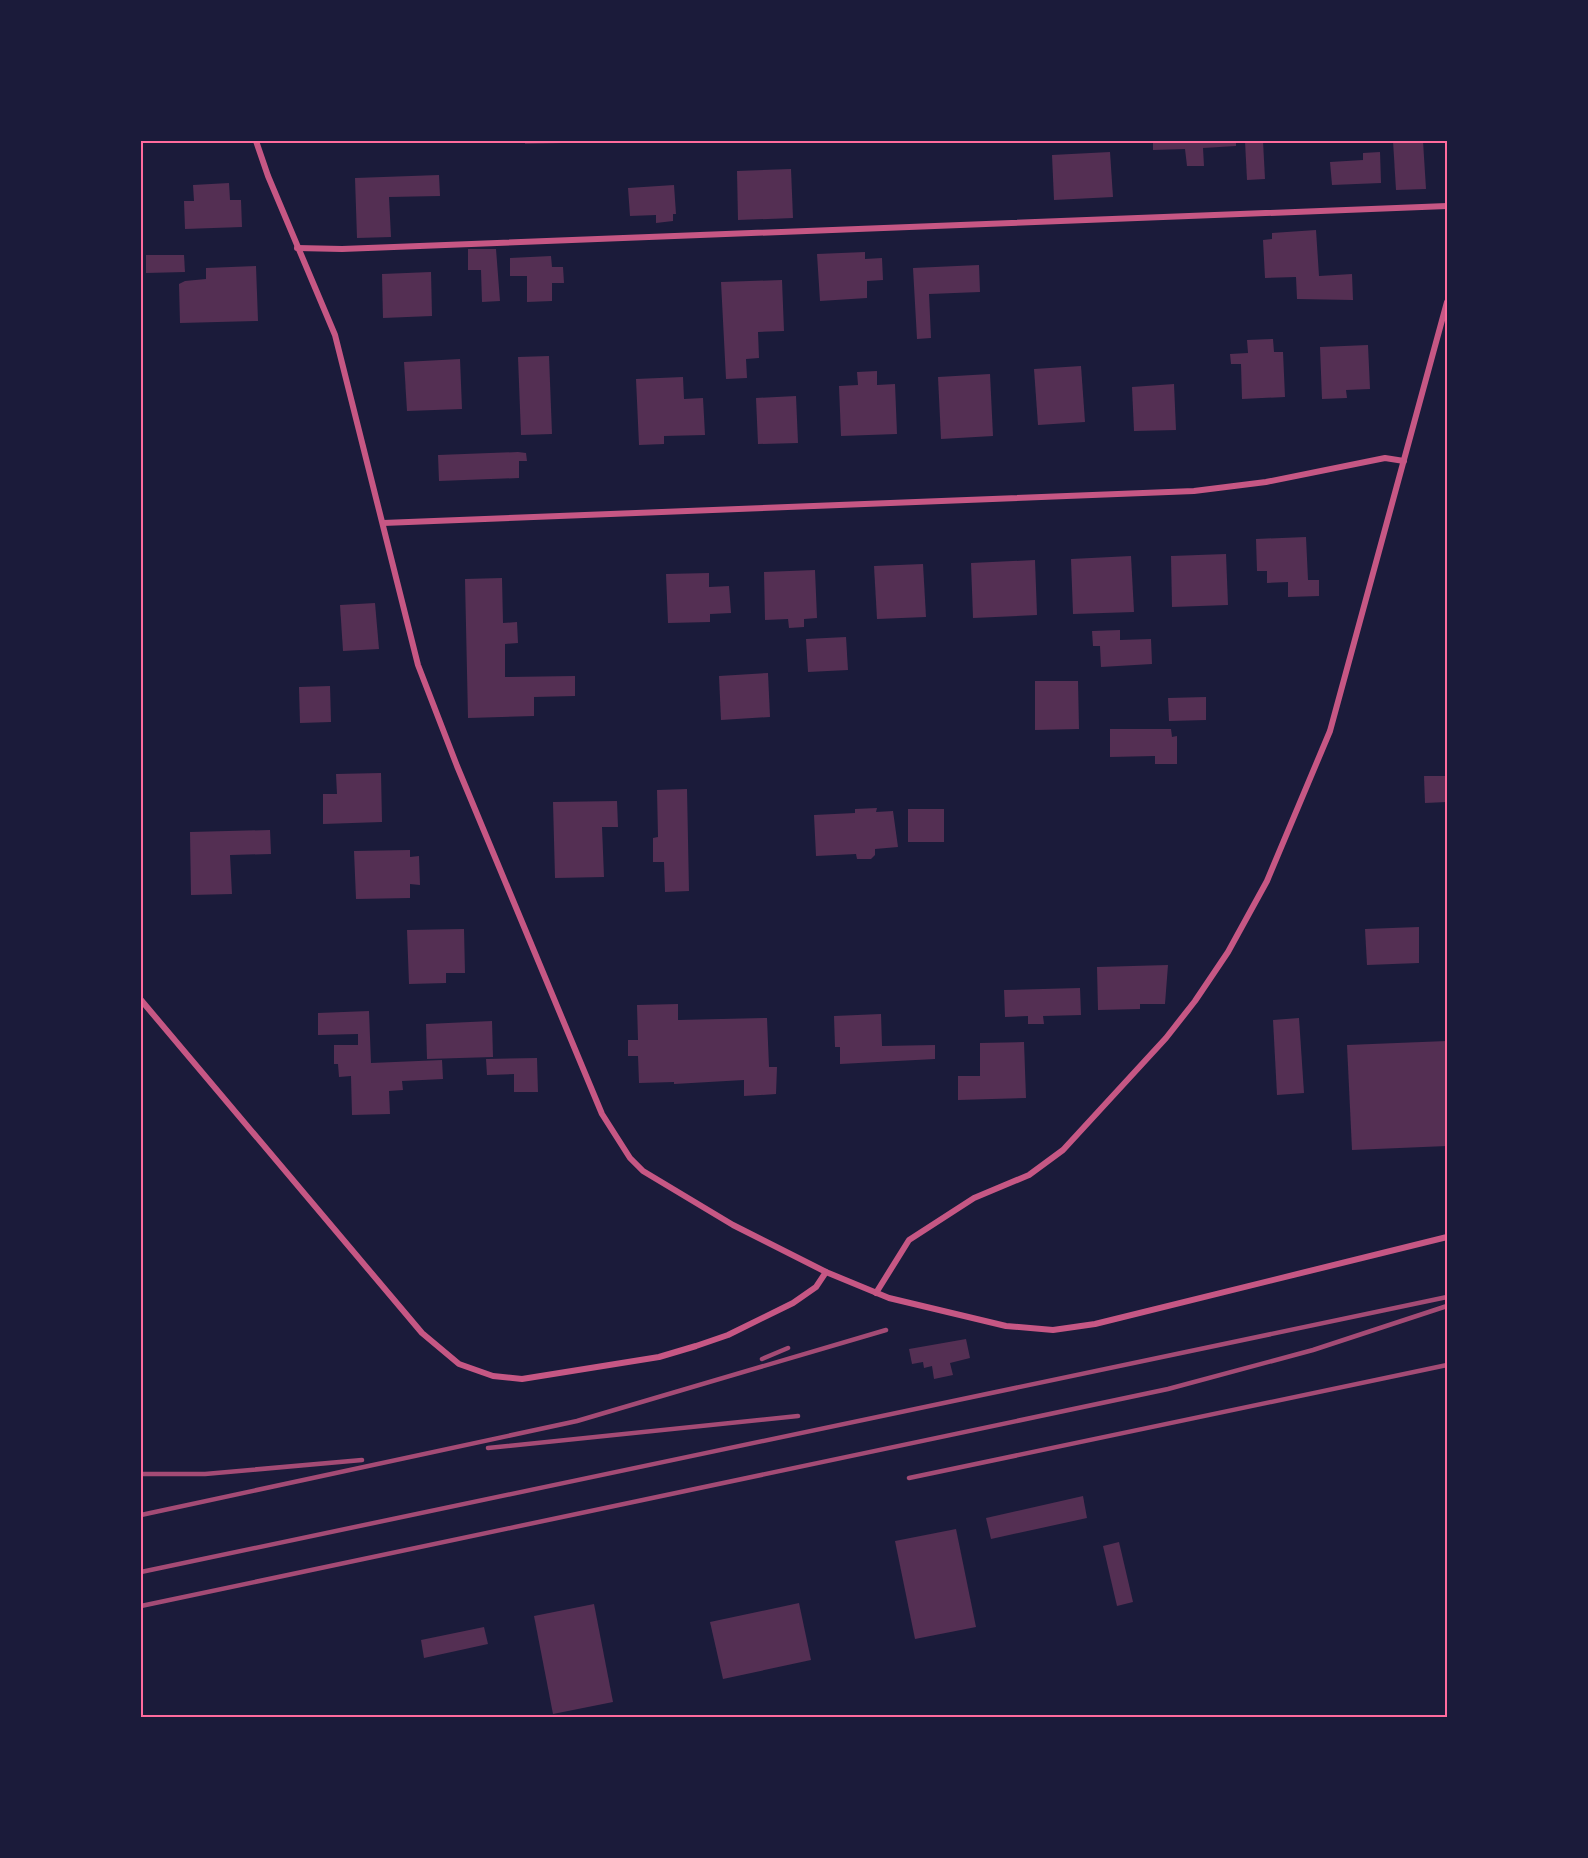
<svg xmlns="http://www.w3.org/2000/svg" width="1588" height="1858" font-family="Spectral,serif">
	<rect width="100%" height="100%" fill="#1b1b3a"/>
	<!-- building -->
	<g fill="#542f53">
		<path d="M525,141H563V143L525,144Z"/>
		<path d="M1153,141H1236V146L1203,148L1204,166H1187L1185,149L1153,150Z"/>
		<path d="M1245,141H1263L1265,179L1247,180Z"/>
		<path d="M1393,141H1423L1426,189L1396,190Z"/>
		<path d="M1110,152L1113,197L1054,200L1052,155Z"/>
		<path d="M1380,152L1381,183L1332,185L1330,162L1363,160V153Z"/>
		<path d="M791,169L793,218L738,220L737,171Z"/>
		<path d="M439,175L440,196L389,197L391,237L357,238L355,178Z"/>
		<path d="M229,183L230,200H241L242,227L185,229L184,201H194L193,185Z"/>
		<path d="M674,185L676,214H673V221L656,223V215L630,216L628,188Z"/>
		<path d="M1316,230L1319,276L1352,274L1353,300L1297,299L1296,277L1265,278L1263,240L1272,239V233Z"/>
		<path d="M468,249H496L500,301L482,302L481,270H468Z"/>
		<path d="M865,252V259L882,258L883,280L867,281V298L820,301L817,254Z"/>
		<path d="M146,255H184L185,272L146,273Z"/>
		<path d="M551,256L552,267H563L564,283H552V301L527,302V276H510V258Z"/>
		<path d="M979,265L980,292L929,294L931,338L917,339L913,268Z"/>
		<path d="M256,266L258,321L180,323L179,284L185,281L206,279V268Z"/>
		<path d="M431,272L432,316L383,318L382,274Z"/>
		<path d="M782,280L784,331L758,332L759,358L746,359L747,378L726,379L721,282Z"/>
		<path d="M1273,339L1274,352H1283L1285,397L1242,399L1241,364H1231L1230,354L1248,353L1247,340Z"/>
		<path d="M1368,345L1370,389L1346,390L1347,398L1322,399L1320,347Z"/>
		<path d="M549,356L552,434L521,435L518,357Z"/>
		<path d="M460,359L462,409L407,411L404,362Z"/>
		<path d="M1081,366L1085,422L1038,425L1034,369Z"/>
		<path d="M877,371V385L895,384L897,434L841,436L839,386L858,385L857,372Z"/>
		<path d="M990,374L993,436L941,439L938,377Z"/>
		<path d="M683,377L684,399L703,398L705,435L664,436V444L639,445L636,379Z"/>
		<path d="M1174,384L1176,430L1134,431L1132,387Z"/>
		<path d="M796,396L798,443L758,444L756,398Z"/>
		<path d="M518,452L526,453L527,461H519V478L439,481L438,455Z"/>
		<path d="M1306,537L1308,580H1319V596L1288,597V582L1267,583V571H1257L1256,539Z"/>
		<path d="M1226,554L1228,605L1172,607L1171,556Z"/>
		<path d="M1131,556L1134,612L1073,614L1071,559Z"/>
		<path d="M1035,560L1037,615L973,618L971,563Z"/>
		<path d="M923,564L926,617L877,619L874,566Z"/>
		<path d="M815,570L817,618L804,619V627L789,628L788,619L765,620L764,572Z"/>
		<path d="M709,573V587L729,586L731,613L710,614V622L668,623L666,574Z"/>
		<path d="M502,578L503,623L517,622L518,643L505,644V677L575,676V696L534,697V716L468,718L465,579Z"/>
		<path d="M375,603L379,649L343,651L340,605Z"/>
		<path d="M1120,630V640L1151,639L1152,664L1101,667L1100,646H1093L1092,631Z"/>
		<path d="M846,637L848,670L808,672L806,639Z"/>
		<path d="M768,673L770,717L721,720L719,676Z"/>
		<path d="M1035,681H1078L1079,729L1035,730Z"/>
		<path d="M330,686L331,722L300,723L299,687Z"/>
		<path d="M1206,697V720L1169,721L1168,698Z"/>
		<path d="M1110,729H1171L1172,737L1177,736V764H1155V756L1110,757Z"/>
		<path d="M381,773L382,822L323,824V794H337L336,774Z"/>
		<path d="M1424,776H1447V802L1425,803Z"/>
		<path d="M687,789L689,891L665,892L664,862H653V838L658,837L657,790Z"/>
		<path d="M617,801L618,827H602L604,877L555,878L553,802Z"/>
		<path d="M877,808L876,812L893,811L898,847L875,849V855L871,859H857L856,854L816,856L814,815L855,813V809Z"/>
		<rect x="908" y="809" width="36" height="33"/>
		<path d="M270,830L271,854L230,855L232,894L191,895L190,832Z"/>
		<path d="M410,850V857L419,856L420,885L410,884V898L356,899L354,851Z"/>
		<path d="M1419,927V963L1367,965L1365,929Z"/>
		<path d="M464,929L465,973H446V983L409,984L407,930Z"/>
		<path d="M1168,965L1165,1004H1140V1009L1098,1010L1097,967Z"/>
		<path d="M1080,988L1081,1015L1043,1016L1044,1024H1028V1016L1005,1017L1004,990Z"/>
		<path d="M678,1004V1020L767,1018L769,1067H777L776,1094L744,1096V1080L674,1084V1082L639,1083L638,1056H628V1040H638L637,1005Z"/>
		<path d="M369,1011L371,1063L442,1060L443,1079L402,1081L403,1090L389,1091L390,1114L352,1115L351,1076L339,1077L338,1064H334V1045H358V1034L318,1035V1013Z"/>
		<path d="M881,1014L882,1046L935,1045V1059L840,1064V1047H835L834,1016Z"/>
		<path d="M1299,1018L1304,1093L1277,1095L1273,1020Z"/>
		<path d="M492,1021L493,1057L427,1059L426,1024Z"/>
		<path d="M1447,1041V1146L1352,1150L1347,1045Z"/>
		<path d="M1024,1042L1026,1098L958,1100V1076H980V1043Z"/>
		<path d="M537,1058L538,1092H514V1074L487,1075L486,1059Z"/>
		<path d="M966,1339L970,1358L950,1363L953,1375L934,1379L932,1366L924,1368L923,1362L912,1364L909,1349Z"/>
		<path d="M1083,1496L1087,1518L991,1539L986,1518Z"/>
		<path d="M956,1529L976,1627L915,1639L895,1541Z"/>
		<path d="M1119,1542L1133,1602L1117,1606L1103,1546Z"/>
		<path d="M799,1603L811,1660L723,1679L710,1622Z"/>
		<path d="M594,1604L613,1702L553,1714L534,1616Z"/>
		<path d="M484,1627L488,1644L424,1658L421,1640Z"/>
	</g>
	<g fill="none" stroke-linecap="round" stroke-linejoin="round">
		<!-- minor -->
		<g stroke="#c65784" stroke-width="6">
			<path d="M256,141L268,176L335,335L418,665L457,766L602,1114L630,1158L643,1171L733,1225L826,1272L889,1298L1006,1326L1053,1330L1095,1324L1447,1237"/>
			<path d="M297,248L342,249L1447,206"/>
			<path d="M383,523L1194,491L1266,482L1385,458L1404,461"/>
			<path d="M141,1000L422,1333L459,1364L493,1376L522,1379L659,1357L696,1346L728,1335L793,1303L816,1287L826,1272"/>
			<path d="M876,1293L909,1240L974,1198L1029,1175L1063,1150L1166,1038L1195,1001L1228,952L1267,881L1330,731L1447,302"/>
		</g>
		<!-- rail -->
		<g stroke="#a44b75" stroke-width="4.5">
			<path d="M762,1359L788,1348"/>
			<path d="M488,1448L798,1416"/>
			<path d="M141,1474H205L362,1460"/>
			<path d="M909,1478L1447,1365"/>
			<path d="M141,1515L577,1421L886,1330"/>
			<path d="M141,1572L1447,1297"/>
			<path d="M141,1606L1168,1389L1313,1350L1447,1306"/>
		</g>
	</g>
	<!-- border -->
	<rect width="1588" height="1858" fill="none" stroke="#1b1b3a" stroke-width="285"/>
	<rect x="142" y="142" width="1304" height="1574" fill="none" stroke="#ff6b9d" stroke-width="2"/>
</svg>
